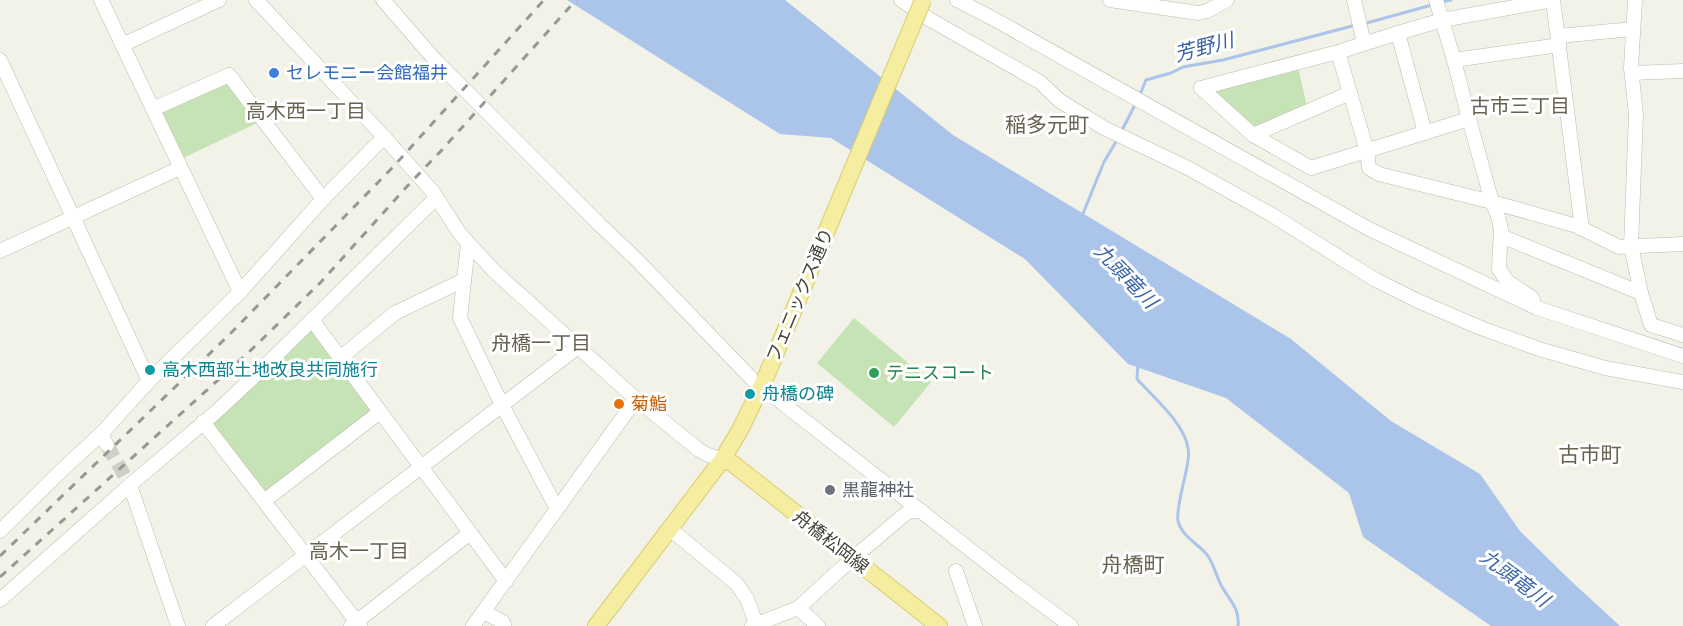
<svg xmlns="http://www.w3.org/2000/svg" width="1683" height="626" font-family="Figtree,'Noto Sans JP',sans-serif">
	<rect width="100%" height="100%" fill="#f3f2e9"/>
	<!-- green -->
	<g fill="#c6e3b5">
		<path d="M1298,67L1308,111L1253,135L1204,88Z"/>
		<path d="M229,75L259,122L181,159L153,109Z"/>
		<path d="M854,318L931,382L894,427L817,363Z"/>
		<path d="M312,320L377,414L264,501L203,422Z"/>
	</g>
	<!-- water -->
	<path fill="#abc4ea" d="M567,0H785L953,135L1291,339L1391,421L1480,474L1520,531L1570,580L1620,626H1491L1363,537L1349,493L1226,398L1128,364L1025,259L831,138L780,134Z"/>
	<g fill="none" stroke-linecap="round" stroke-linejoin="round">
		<!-- stream -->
		<g stroke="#abc4ea" stroke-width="3">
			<path d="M1441,2L1451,0"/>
			<path d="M1363,24L1432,5"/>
			<path d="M1139,97L1146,80L1171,73L1183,67L1223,60L1356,25"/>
			<path d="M1121,132L1136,103"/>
			<path d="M1082,216L1104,162L1117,140"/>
			<path d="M1138,363L1137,379C1154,398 1184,423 1188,448C1190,457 1187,467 1185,476C1183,486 1176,511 1178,521C1182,537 1199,544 1208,556C1214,565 1216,575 1221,585C1229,600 1240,608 1238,626"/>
		</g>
		<!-- minor-tunnel -->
		<path stroke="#d0cfc6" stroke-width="14" stroke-dasharray="14 7" stroke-linecap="butt" d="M107,445L130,485"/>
		<!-- minor casing -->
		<g stroke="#bdbbac" stroke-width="15">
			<g id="minor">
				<path d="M101,0L240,292L323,199L384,137"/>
				<path d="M256,0L384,137L433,192L460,234L495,272L636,399L699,450L706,454L722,460"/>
				<path d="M383,0L435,60L600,225L635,258L753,380L1018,587L1071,626"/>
				<path d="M901,0L929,19L1040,82L1060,101L1104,128L1188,168L1272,215L1374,279L1418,301L1481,328L1539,349L1605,368L1683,382"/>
				<path d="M957,0L992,18L1369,229L1537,308L1683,356"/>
				<path d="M1110,0L1198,13L1207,11L1227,0"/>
				<path d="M1354,0L1364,43"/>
				<path d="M1436,0L1454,60L1469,119L1492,202L1498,216L1501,229L1499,269L1507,281L1531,297L1533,300"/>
				<path d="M1635,0L1631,68L1636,114L1631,246L1641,293L1651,325L1683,335"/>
				<path d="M1398,33L1442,20L1553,0L1582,229"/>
				<path d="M1558,36L1633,29"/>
				<path d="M122,45L219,0"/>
				<path d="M1338,52L1367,151L1369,168L1379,174L1492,202L1577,226L1619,247L1683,244"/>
				<path d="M0,60L149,381L101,434L107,445"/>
				<path d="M1454,60L1559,45"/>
				<path d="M1632,73L1683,71"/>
				<path d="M1201,88L1338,52L1398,33L1425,133"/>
				<path d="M1201,88L1253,135L1311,168L1469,119"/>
				<path d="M153,109L229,75L323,199"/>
				<path d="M1253,135L1350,93"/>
				<path d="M1501,236L1641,293"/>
				<path d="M468,244L460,318L502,405L557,509"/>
				<path d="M0,251L180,168"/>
				<path d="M312,320L506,581"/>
				<path d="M340,358L395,313L464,280"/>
				<path d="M149,381L240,292"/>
				<path d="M203,422L360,626"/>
				<path d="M130,485L178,626"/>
				<path d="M264,501L380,412"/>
				<path d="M670,529L737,584L747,599L757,626"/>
				<path d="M0,531L63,469L101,434"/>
				<path d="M956,571L975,626"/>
				<path d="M0,600L130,485L216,412L261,370L436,198"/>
				<path d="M798,608L853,558L909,511H922"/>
				<path d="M484,612L503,622L504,626"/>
				<path d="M213,626L578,347"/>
				<path d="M351,626L470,533"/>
				<path d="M473,626L636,399"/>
				<path d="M752,626L798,608L818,626"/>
			</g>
		</g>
		<!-- major casing -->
		<g stroke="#d9cd71" stroke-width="18">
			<g id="major">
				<path d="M722,460L732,463L939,626"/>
				<path d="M596,626L722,460L740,430L765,379"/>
			</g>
		</g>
		<!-- minor -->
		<use href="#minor" stroke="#fff" stroke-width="14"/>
		<!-- major -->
		<use href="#major" stroke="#f5eda0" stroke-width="16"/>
		<!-- rail -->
		<g stroke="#979797" stroke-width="3" stroke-dasharray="8 8" stroke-linecap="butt">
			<path d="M0,556L231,333L393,167L544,0"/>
			<path d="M0,577L248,353L321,282L411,182L440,152L576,0"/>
		</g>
		<!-- major-bridge casing -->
		<g stroke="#d9cd71" stroke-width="18" stroke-linecap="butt">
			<path id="major-bridge" d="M765,379L923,0"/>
		</g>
		<!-- major-bridge -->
		<use href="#major-bridge" stroke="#f5eda0" stroke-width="16"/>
	</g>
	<!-- markers -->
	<circle fill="#3f7fe0" stroke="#fff" stroke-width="2" cx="274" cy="73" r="6"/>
	<g fill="#0f9aa8" stroke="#fff" stroke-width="2">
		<circle cx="150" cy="370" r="6"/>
		<circle cx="750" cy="394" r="6"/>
	</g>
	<circle fill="#2e9e5b" stroke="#fff" stroke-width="2" cx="874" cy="373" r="6"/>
	<circle fill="#e8710a" stroke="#fff" stroke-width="2" cx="619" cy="404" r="6"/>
	<circle fill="#6b7280" stroke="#fff" stroke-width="2" cx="830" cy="490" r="6"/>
	<g text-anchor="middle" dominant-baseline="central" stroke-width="6" stroke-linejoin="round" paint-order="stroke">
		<!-- shop labels -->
		<g font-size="18" fill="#366cbe" stroke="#fff" text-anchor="start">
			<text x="286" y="73">セレモニー会館福井</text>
		</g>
		<!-- street labels -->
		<g font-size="18" fill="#464338" stroke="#fff">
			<text transform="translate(800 295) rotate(-67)">フェニックス通り</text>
			<text transform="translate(831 542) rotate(38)">舟橋松岡線</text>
		</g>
		<!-- culture labels -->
		<g font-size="18" fill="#0d838f" stroke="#fff" text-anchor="start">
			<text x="162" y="370">高木西部土地改良共同施行</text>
			<text x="762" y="394">舟橋の碑</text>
		</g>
		<!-- leisure labels -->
		<g font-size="18" fill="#27864d" stroke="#fff" text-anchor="start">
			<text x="886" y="373">テニスコート</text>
		</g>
		<!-- food labels -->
		<g font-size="18" fill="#c56008" stroke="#fff" text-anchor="start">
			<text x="631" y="404">菊鮨</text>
		</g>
		<!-- worship labels -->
		<g font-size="18" fill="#5b616d" stroke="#fff" text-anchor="start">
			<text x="842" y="490">黒龍神社</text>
		</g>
		<!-- water labels -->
		<g font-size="20" font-style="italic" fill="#3b65a8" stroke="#fff">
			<text transform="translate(1204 47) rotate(-15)">芳野川</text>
			<text transform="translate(1126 276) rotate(46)">九頭竜川</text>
			<text transform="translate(1515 578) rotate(37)">九頭竜川</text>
		</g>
		<!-- neighbourhood labels -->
		<g font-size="20" fill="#686350" stroke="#fff">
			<text x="1520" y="106">古市三丁目</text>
			<text x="306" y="111">高木西一丁目</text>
			<text x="541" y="343">舟橋一丁目</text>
			<text x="359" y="551">高木一丁目</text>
		</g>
		<!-- quarter labels -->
		<g font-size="21" fill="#686350" stroke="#fff">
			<text x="1047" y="124">稲多元町</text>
			<text x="1590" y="454">古市町</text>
			<text x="1133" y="564">舟橋町</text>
		</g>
	</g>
</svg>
